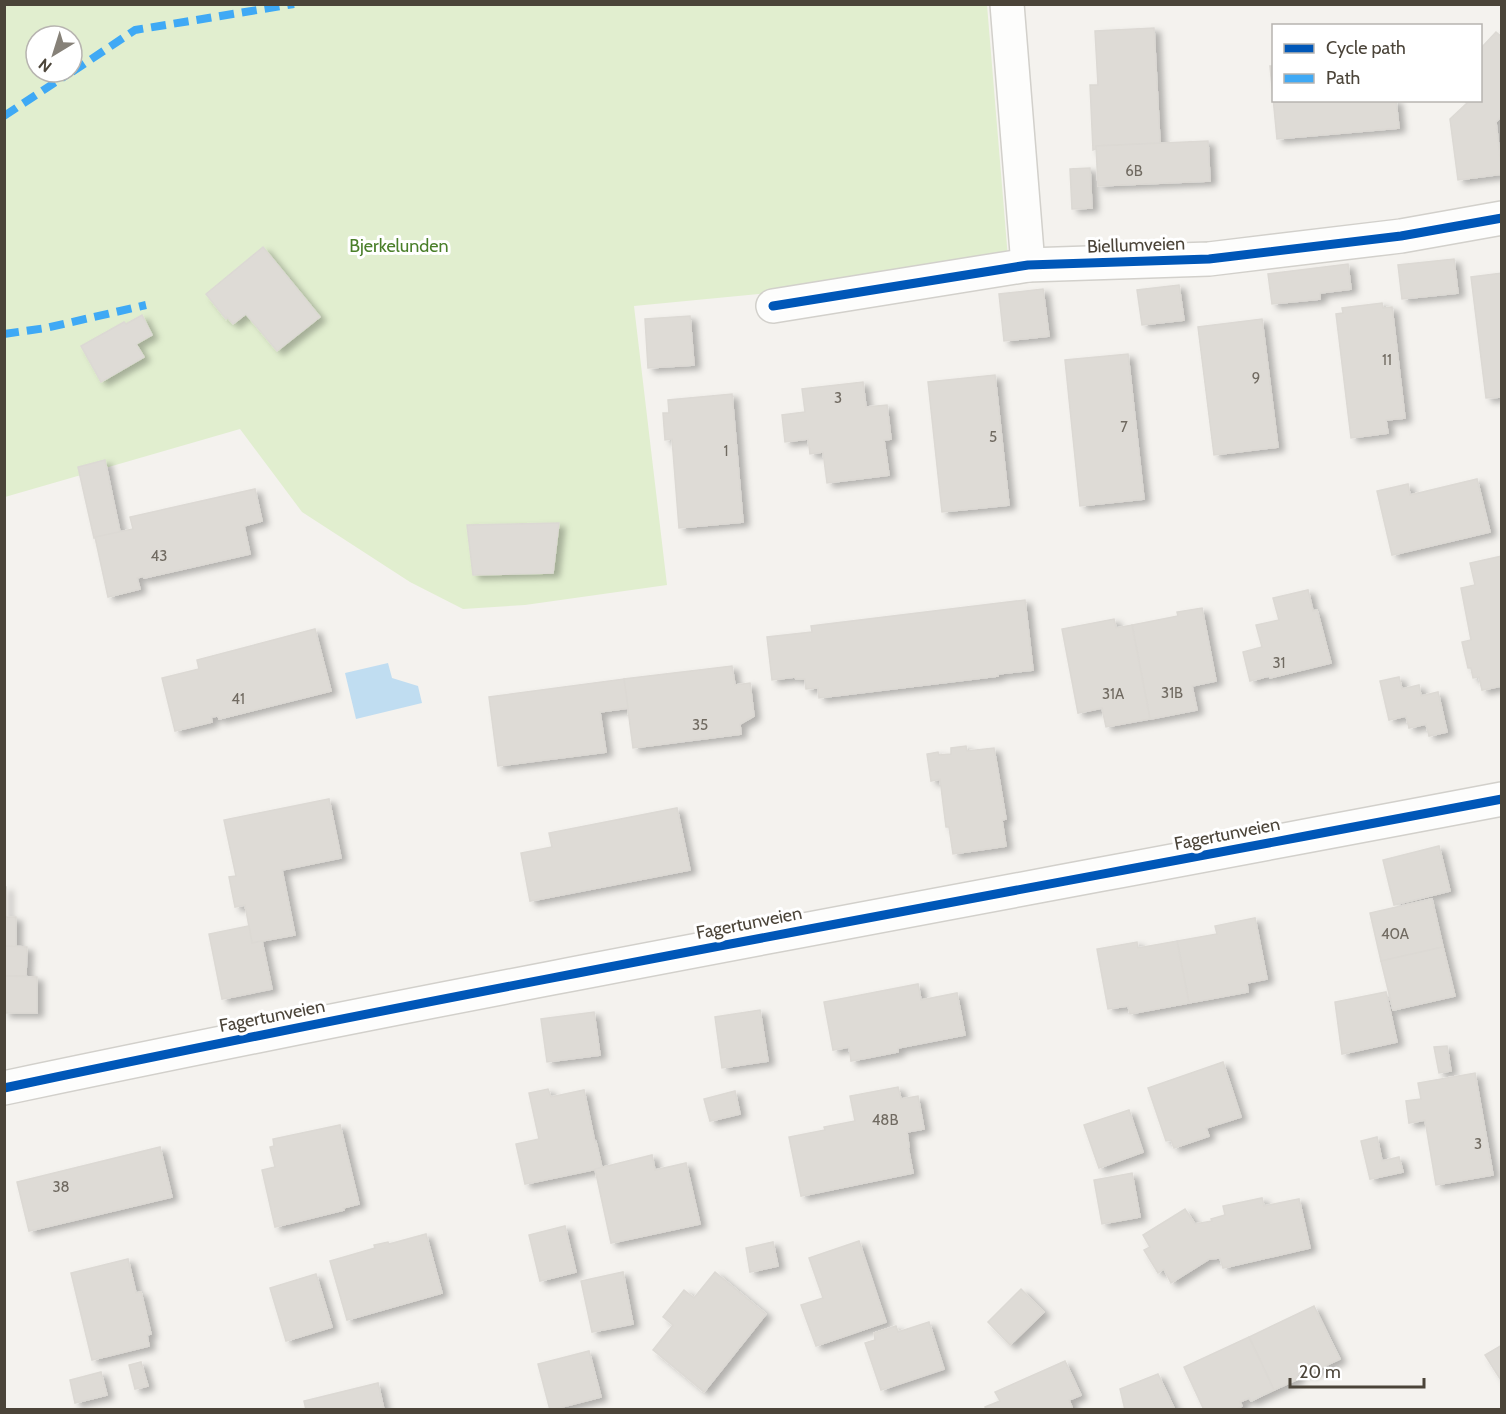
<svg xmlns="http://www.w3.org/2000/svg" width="1506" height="1414" font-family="Cabin,sans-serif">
	<defs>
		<filter id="shadow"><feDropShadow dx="6" dy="4" stdDeviation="3" flood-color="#0004"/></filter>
	</defs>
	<rect width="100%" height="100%" fill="#f4f2ee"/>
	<!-- green -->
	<path fill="#e1eecf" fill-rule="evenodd" d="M5,5H987L1009,270L634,306L667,585L525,605L463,609L410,582L302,512L240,429L5,497ZM36,36H72V72H36Z"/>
	<!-- water -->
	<path fill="#c0ddf1" d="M388,663L392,678L418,686L422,703L356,719L345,673Z"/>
	<!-- building -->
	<g fill="#dedbd6" stroke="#dcd9d4" stroke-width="1.5" filter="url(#shadow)">
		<path d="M1154,28L1160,143L1096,146V149L1093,150L1090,85H1098L1095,31Z"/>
		<path d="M1496,32L1502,37V116L1496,122L1502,174L1458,180L1450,119L1467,103L1463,100H1480V46L1482,47Z"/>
		<path d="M1270,66H1274V100H1396L1399,128L1277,139Z"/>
		<path d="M1208,141L1210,181L1098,186L1096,146Z"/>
		<path d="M1090,168L1092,208L1072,209L1070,169Z"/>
		<path d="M263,247L320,317L277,351L246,314L233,324L227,317L226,319L206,294Z"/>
		<path d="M1454,259L1458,293L1402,299L1398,265Z"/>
		<path d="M1348,264L1351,289L1320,293V299L1272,304L1268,274Z"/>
		<path d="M1502,273V397L1486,398L1471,277Z"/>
		<path d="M1179,285L1184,320L1142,325L1137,290Z"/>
		<path d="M1043,289L1049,336L1004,341L999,294Z"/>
		<path d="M1382,303L1383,308L1392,307L1405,418L1386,420L1388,433L1351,438L1336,314L1343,313L1342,308Z"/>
		<path d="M142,315L152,335L136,344L144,357L101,382L81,346L124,322L126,324Z"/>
		<path d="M690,316L694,365L648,368L645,319Z"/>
		<path d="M1262,319L1278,447L1214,455L1198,327Z"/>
		<path d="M1128,354L1144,499L1080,506L1065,360Z"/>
		<path d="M995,375L1009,505L942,512L928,382Z"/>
		<path d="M863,382L866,407L887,405L891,439L884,440L889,475L827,483L823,452L810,454L808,439L785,442L782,415L805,412L802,389Z"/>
		<path d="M732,394L743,522L679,528L672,439L665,440L663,413H669L668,400Z"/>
		<path d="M105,460L120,532L94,538L78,467Z"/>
		<path d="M1477,479L1490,532L1392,555L1377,491L1408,484L1410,495Z"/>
		<path d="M255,489L262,521L244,526L250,554L144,578V576L137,578L140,589L108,597L95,537L133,529L130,517Z"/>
		<path d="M559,523L553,573L473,575L467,525Z"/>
		<path d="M1502,556V686L1482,690L1479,677L1473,678L1471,668H1468L1462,642L1471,640L1461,588L1475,585L1470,563Z"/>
		<path d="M1308,590L1313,611L1317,610L1331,663L1270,678L1269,676L1250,681L1243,652L1262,647L1256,625L1279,620L1273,598Z"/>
		<path d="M1025,600L1033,670L998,674V676L819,698L818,688L806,689L805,679H796L795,677L772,680L767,637L812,632L811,626Z"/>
		<path d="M1202,608L1216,681L1192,686L1197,710L1150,719L1132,625L1178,616L1177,612Z"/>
		<path d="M1114,619L1116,628L1132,625L1150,719L1106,727L1102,708L1078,713L1062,629Z"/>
		<path d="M315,629L331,691L219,719L218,716L211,717L212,722L175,731L162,678L199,669L197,660Z"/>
		<path d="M732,666L735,685L750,683L754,716L740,724L741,734L633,748L624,679Z"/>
		<path d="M1399,677L1402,689L1419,685L1421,696L1438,692L1447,732L1429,736L1426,724L1409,728L1406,716L1389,720L1380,681Z"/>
		<path d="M624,679L628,708L600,712L606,752L498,766L489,697Z"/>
		<path d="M966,746L967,751L994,748L1006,819L1002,820L1006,846L953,854L949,827H946L940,779L931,781L927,754L938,752L939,755L951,754V748Z"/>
		<path d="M329,799L341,858L282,870L295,935L252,943L245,905L235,907L229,877L236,876L224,820Z"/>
		<path d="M677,808L690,870L530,901L521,853L552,847L549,833Z"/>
		<path d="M1439,846L1450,891L1394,905L1383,860Z"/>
		<rect x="4" y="887" width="2" height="30"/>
		<path d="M1432,899L1443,947L1381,961L1370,913Z"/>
		<path d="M4,917H16V947L4,946Z"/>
		<path d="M1255,918L1267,979L1247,983L1248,992L1189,1003L1177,941L1217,934L1215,926Z"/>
		<path d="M249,926L252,943L262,941L272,989L222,999L209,934Z"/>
		<path d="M1177,941L1189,1003L1130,1014L1128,1006L1108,1009L1097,949L1137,942L1138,948Z"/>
		<path d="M4,946L27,947L26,976H4Z"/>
		<path d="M1443,947L1455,996L1393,1010L1381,961Z"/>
		<path d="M4,976L37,977V1013H4Z"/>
		<path d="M918,984L921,1000L957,993L965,1035L898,1048V1052L851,1061L849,1047L833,1050L824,1002Z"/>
		<path d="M1386,992L1397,1042L1342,1054L1335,1002Z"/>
		<path d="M760,1010L768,1061L722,1068L715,1017Z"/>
		<path d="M594,1012L600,1055L547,1062L541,1019Z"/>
		<path d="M1447,1046L1451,1071L1439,1073L1434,1047Z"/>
		<path d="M1223,1062L1241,1117L1206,1128L1209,1136L1174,1148L1171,1140L1166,1141L1148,1088Z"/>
		<path d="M1475,1073L1493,1175L1436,1185L1425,1120L1409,1123L1406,1101L1421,1099L1418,1083Z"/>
		<path d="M898,1087L901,1099L918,1096L924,1129L907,1132L909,1147H908L913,1173L801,1196L789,1137L825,1130L824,1127L855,1121L850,1096Z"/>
		<path d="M548,1089L551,1097L584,1090L595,1143L596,1142L602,1168L525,1184L516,1144L539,1139L529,1093Z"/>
		<path d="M735,1091L740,1114L710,1121L704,1099Z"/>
		<path d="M1129,1110L1143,1152L1099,1168L1084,1125Z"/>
		<path d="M340,1125L359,1204L343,1208L344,1210L275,1227L262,1170L275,1167L270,1147L274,1146L273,1139Z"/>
		<path d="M1377,1137L1382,1161L1399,1157L1403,1172L1370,1179L1361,1141Z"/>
		<path d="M160,1147L172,1197L29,1231L17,1182Z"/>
		<path d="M652,1155L655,1170L686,1163L700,1224L611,1243L595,1169Z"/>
		<path d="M1132,1173L1140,1217L1102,1224L1094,1180Z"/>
		<path d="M1262,1198L1264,1206L1299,1199L1310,1248L1223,1268L1220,1258L1209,1259L1171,1283L1164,1269L1158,1273L1144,1250L1150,1247L1143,1235L1185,1209L1195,1224L1212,1221L1211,1219L1225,1215L1223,1206Z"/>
		<path d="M565,1226L576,1272L540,1281L529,1235Z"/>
		<path d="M426,1234L442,1293L347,1320L330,1261L375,1248L374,1245L388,1242L389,1244Z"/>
		<path d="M859,1241L886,1322L816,1346L801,1305L823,1298L809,1258Z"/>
		<path d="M773,1242L778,1266L750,1272L746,1248Z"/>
		<path d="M128,1259L136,1293L141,1292L151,1334L147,1335L149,1346L92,1360L71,1273Z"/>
		<path d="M623,1272L633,1324L592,1332L581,1281Z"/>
		<path d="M715,1272L766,1314L704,1392L653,1350L673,1325L663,1317L684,1290L694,1298Z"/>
		<path d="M316,1274L332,1327L286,1341L270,1288Z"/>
		<path d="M1021,1289L1044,1312L1010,1345L988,1322Z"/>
		<path d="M1314,1306L1340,1359L1308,1374L1306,1370L1297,1375L1298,1379L1274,1390L1249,1337Z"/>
		<path d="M929,1322L944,1369L881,1390L865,1343L875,1340L874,1333L896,1326L898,1332Z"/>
		<path d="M1249,1337L1274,1390L1251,1401L1249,1398L1240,1402L1242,1406L1235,1410H1204L1184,1367Z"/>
		<path d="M1502,1345V1382L1485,1355Z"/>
		<path d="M589,1351L601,1397L550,1410L538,1364Z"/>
		<path d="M1065,1361L1081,1395L1069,1400L1073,1410H986L985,1407L1000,1401L995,1392Z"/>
		<path d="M141,1362L148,1386L135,1389L129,1365Z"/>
		<path d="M101,1372L107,1395L75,1403L70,1380Z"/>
		<path d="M1158,1374L1175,1410H1125L1120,1389Z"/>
		<path d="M378,1383L384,1410H306L304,1401Z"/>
	</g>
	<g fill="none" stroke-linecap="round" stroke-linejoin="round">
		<!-- minor casing -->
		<g stroke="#d2d0cb" stroke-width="36">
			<g id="minor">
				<path d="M1007,4L1028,265"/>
				<path d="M773,306L1028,265L1209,259L1401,236L1502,218"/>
				<path d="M4,1088C502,983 1002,894 1502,799"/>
			</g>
		</g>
		<!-- minor -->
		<use href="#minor" stroke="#fdfdfc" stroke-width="33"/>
		<!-- quiet -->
		<g stroke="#3fa9f5" stroke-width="8" stroke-dasharray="15 8" stroke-linecap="butt">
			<path d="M72,72L135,30L294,4"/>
			<path d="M4,116L71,72"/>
			<path d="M4,334L46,328L146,305"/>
		</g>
		<!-- cycleway casing -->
		<g stroke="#fff" stroke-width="13">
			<g id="cycleway">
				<path d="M773,306L1028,265L1209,259L1401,236L1502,218"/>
				<path d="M4,1088C502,983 1002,894 1502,799"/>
			</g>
		</g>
		<!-- cycleway -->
		<use href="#cycleway" stroke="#0057b8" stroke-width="9"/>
	</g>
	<g text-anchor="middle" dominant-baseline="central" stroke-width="6" stroke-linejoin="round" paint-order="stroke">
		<!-- number labels -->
		<g font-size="15" fill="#706a61">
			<text x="1134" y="171">6B</text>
			<text x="1387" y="360">11</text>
			<text x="1256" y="378">9</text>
			<text x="838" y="398">3</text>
			<text x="1124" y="427">7</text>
			<text x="993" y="437">5</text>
			<text x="726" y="451">1</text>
			<text x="159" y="556">43</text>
			<text x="1279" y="663">31</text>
			<text x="1172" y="693">31B</text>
			<text x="1113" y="694">31A</text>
			<text x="238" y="699">41</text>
			<text x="700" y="725">35</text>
			<text x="1395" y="934">40A</text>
			<text x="885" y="1120">48B</text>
			<text x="1478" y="1144">3</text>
			<text x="61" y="1187">38</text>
		</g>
		<!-- street labels -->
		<g font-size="18" fill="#4b4439" stroke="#fff">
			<text transform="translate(1136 245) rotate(-2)">Biellumveien</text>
			<text transform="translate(1227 834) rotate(-11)">Fagertunveien</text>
			<text transform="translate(749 923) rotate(-11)">Fagertunveien</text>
			<text transform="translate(272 1016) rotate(-11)">Fagertunveien</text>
		</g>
		<!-- park labels -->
		<g font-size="18" fill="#4a7f2a" stroke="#fff">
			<text x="399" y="246">Bjerkelunden</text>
		</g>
	</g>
	<!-- border -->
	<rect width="1506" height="1414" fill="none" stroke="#4b4439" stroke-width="12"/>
	<!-- legend -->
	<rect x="1272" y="24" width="210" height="78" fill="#ffffff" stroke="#b7b4b0" stroke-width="1.5"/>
	<rect x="1284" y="44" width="30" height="9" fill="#0057b8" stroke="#b7b4b0" stroke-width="1.5"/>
	<text x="1326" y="54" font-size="18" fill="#4b4439">Cycle path</text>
	<rect x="1284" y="74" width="30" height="9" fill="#3fa9f5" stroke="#b7b4b0" stroke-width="1.5"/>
	<text x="1326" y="84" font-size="18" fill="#4b4439">Path</text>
	<!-- north arrow -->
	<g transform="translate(54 54) rotate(218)"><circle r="28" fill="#ffffff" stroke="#b7b4b0" stroke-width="1.5"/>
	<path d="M0-4.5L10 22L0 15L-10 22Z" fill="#868178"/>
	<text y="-9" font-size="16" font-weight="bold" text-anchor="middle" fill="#4b4439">N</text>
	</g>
	<!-- scale -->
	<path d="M1290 1378v9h134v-9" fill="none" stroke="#4b4439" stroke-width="3"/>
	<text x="1299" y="1378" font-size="18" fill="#4b4439" stroke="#ffffff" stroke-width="4.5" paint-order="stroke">20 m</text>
</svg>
